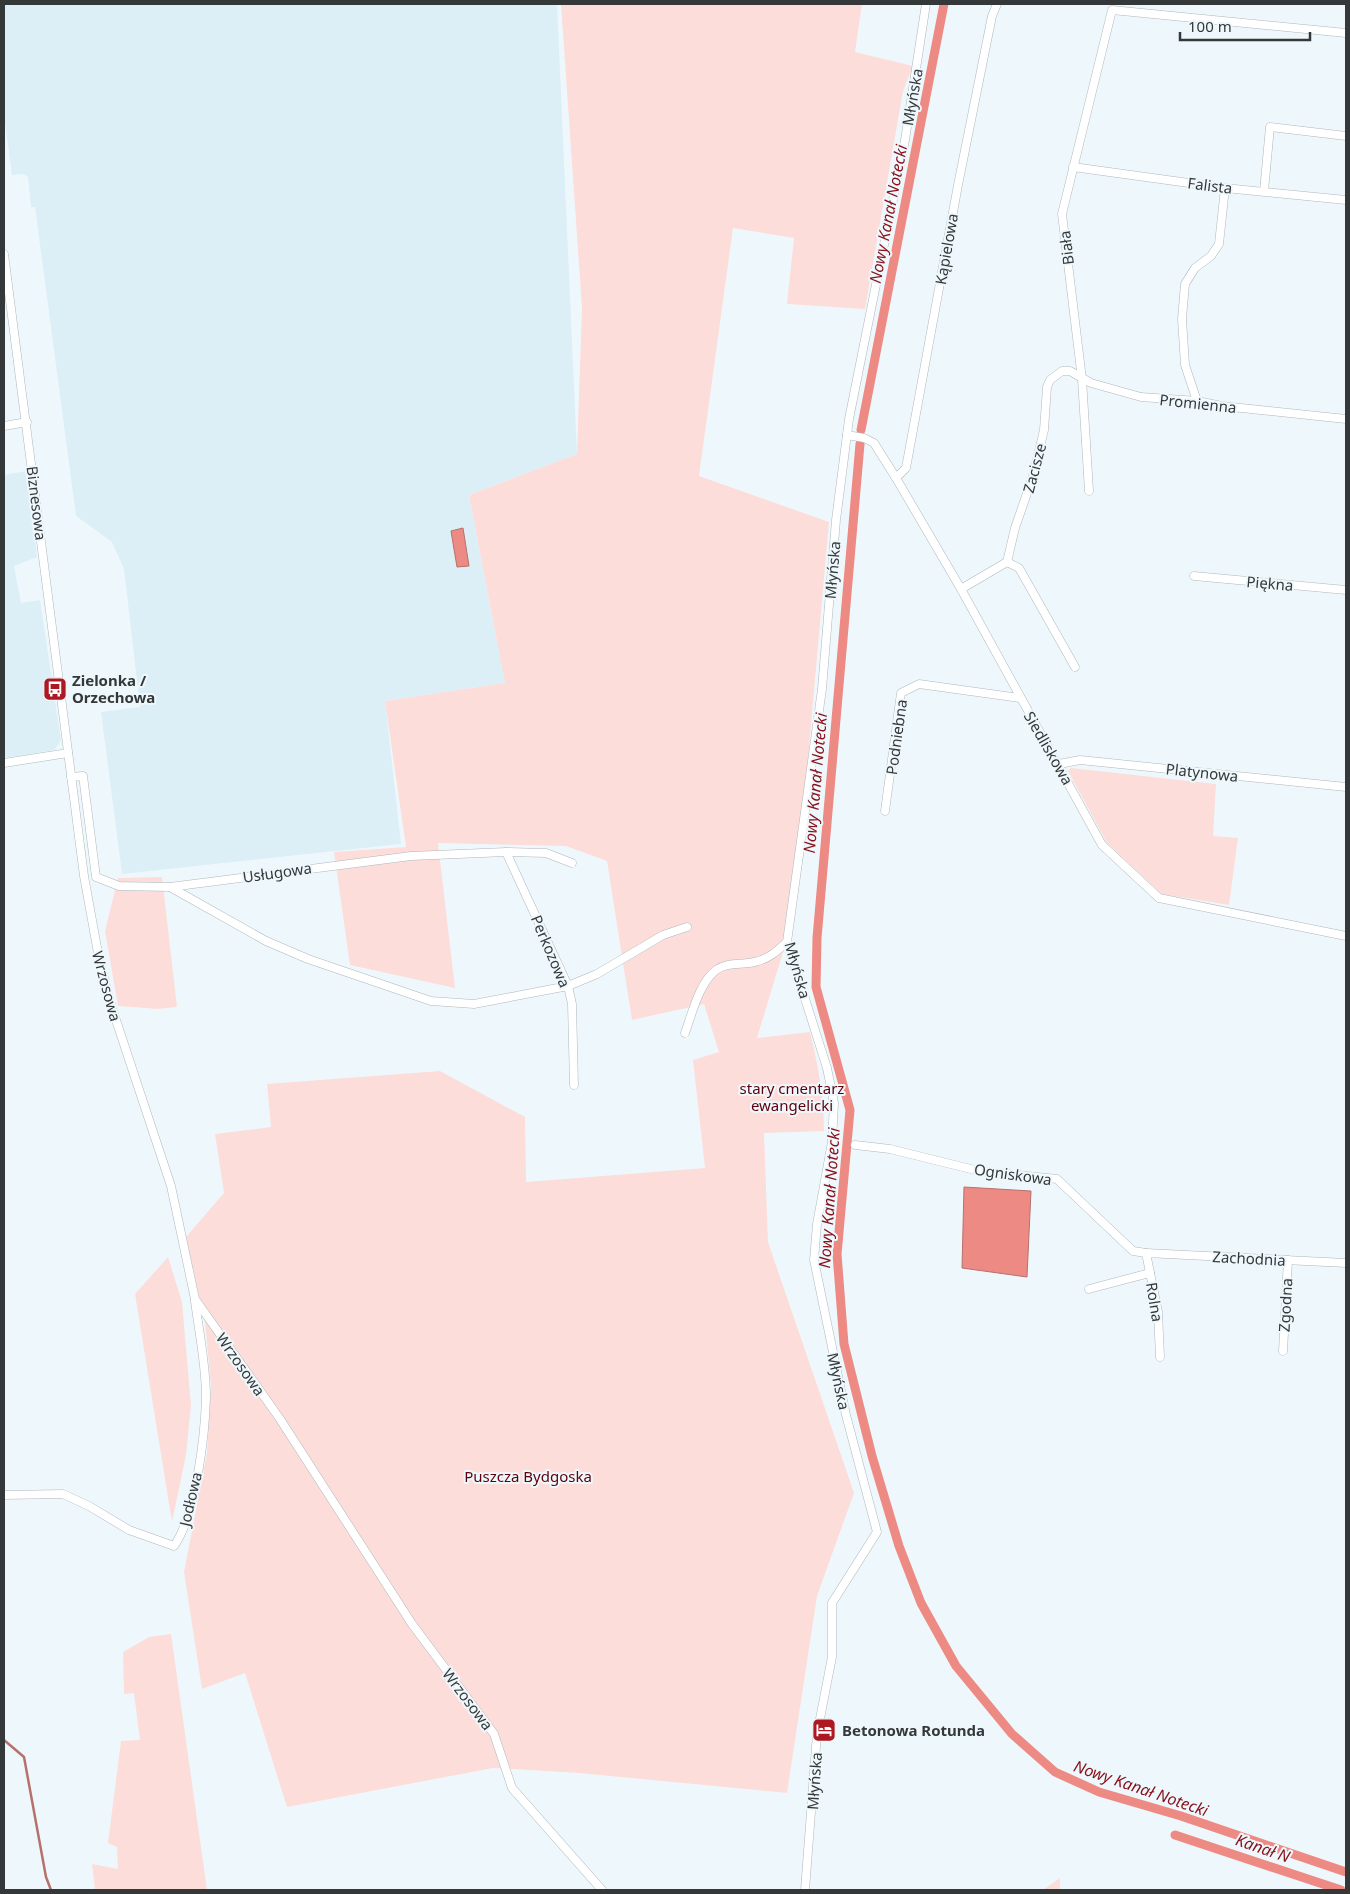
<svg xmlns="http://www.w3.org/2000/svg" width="1350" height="1894" font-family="'Noto Sans',sans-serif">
	<rect width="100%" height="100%" fill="#eef8fc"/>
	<!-- built -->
	<g fill="#dceff6">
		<path d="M4,4H557L577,454L469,495L505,683L385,701L401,844L122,874L101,712L140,707L124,569L112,542L76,516L35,207H31L28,177L23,174L12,175L4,115Z"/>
		<path d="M26,471L37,557L14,566L21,603L40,600L61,741L54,750L4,758V475Z"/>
	</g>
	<!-- green -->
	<g fill="#fdddda">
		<path d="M561,4H862L855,52L913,66L903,91L865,309L787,304L794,238L733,228L699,476L829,522L794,916L757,1038L810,1032C818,1065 824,1097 824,1131L764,1133L768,1242L854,1493L817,1596L787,1793L579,1773L493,1768L287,1807L245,1673L202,1689L184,1572L207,1453L211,1385L205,1322L186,1237L224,1193L215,1134L271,1127L267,1084L440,1071L525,1117L526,1182L705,1168L693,1060L719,1052L704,1004L632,1020L607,861L566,846L438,843L455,988L350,965L334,852L406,847L385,701L505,683L469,495L577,454L582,308Z"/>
		<path d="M1071,768L1216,784L1213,836L1238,838L1229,905L1162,894L1107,843L1068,771Z"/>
		<path d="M162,877L177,1007L158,1009L118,1006L105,931L118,878Z"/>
		<path d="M168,1257L182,1302L191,1405L186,1455L172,1522L135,1294Z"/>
		<path d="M171,1634L207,1890H95L92,1864L118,1869L117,1847L108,1843L121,1741L140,1740L134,1693L124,1694L123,1652L149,1637Z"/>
		<path d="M1060,1878V1890H1043Z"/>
	</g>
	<!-- water -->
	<g fill="#ed8a83" stroke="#b6716d">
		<path d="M463,528L469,566L457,567L451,531Z"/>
		<path d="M964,1187L1031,1191L1027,1277L962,1268Z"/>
	</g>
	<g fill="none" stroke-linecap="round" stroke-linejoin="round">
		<!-- stream -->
		<path stroke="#b6716d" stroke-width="2.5" d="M4,1740L24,1757L46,1877L51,1890"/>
		<!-- canal -->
		<g stroke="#ed8a83" stroke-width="9">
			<path d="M861,430L944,4"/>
			<path d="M860,444L817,938L816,987L850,1110L837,1254L844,1344L872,1456L899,1546L921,1603L956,1666L1012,1734L1055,1772L1099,1792L1181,1816L1346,1872"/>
			<path d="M1175,1835L1341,1890"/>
		</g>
		<!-- street casing -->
		<g stroke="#aeb8bb" stroke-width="9">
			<g id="street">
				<path d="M1073,167L1225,188L1346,200"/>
				<path d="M1264,191L1270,127L1346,136"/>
				<path d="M4,254L84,876L98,953L109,999L171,1186L195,1299L280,1419L412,1624L494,1734L512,1788L602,1890"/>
				<path d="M1197,401L1185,365L1182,319L1185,284L1195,268L1211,256L1219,244L1225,188"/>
				<path d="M4,426L27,422"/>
				<path d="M847,435L864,438L874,443L896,478L961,589L1102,845L1159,898L1346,936"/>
				<path d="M896,478L906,468L958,185L992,16L997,4"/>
				<path d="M1089,491L1082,379L1062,214L1112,10L1346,33"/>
				<path d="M1007,562L1015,528L1033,476L1044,430L1047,387L1050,380L1062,371H1070L1091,383L1141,397L1197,401L1222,406L1346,419"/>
				<path d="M1194,576L1346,590"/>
				<path d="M961,589L1007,562L1019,568L1075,667"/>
				<path d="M4,763L68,753"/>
				<path d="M1059,764L1080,760L1346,787"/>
				<path d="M71,777L83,776L96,877L119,886L170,887L411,856L506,852L546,853L572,863"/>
				<path d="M885,811L901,693L919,684L1020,698"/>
				<path d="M506,852L568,986L572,1004L574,1085"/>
				<path d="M170,887L266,941L308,959L431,1001L474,1004L568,986L597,974L663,935L687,927"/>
				<path d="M685,1033C692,1014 699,983 716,970C728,961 745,966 758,961C770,958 778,950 787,942"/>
				<path d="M855,1145L890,1149L979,1171L1057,1179L1133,1251L1146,1253"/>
				<path d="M1089,1289L1150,1273"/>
				<path d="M1283,1351L1288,1260"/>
				<path d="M1160,1357L1158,1312L1146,1253L1346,1263"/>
				<path d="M4,1495L63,1494L89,1506L129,1530L174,1546C196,1515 205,1435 206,1397C206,1365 199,1332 195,1301"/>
				<path d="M805,1890L817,1734L832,1657V1603L877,1532L846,1415L814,1260L817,1224L832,1142L834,1103L827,1068L787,942L822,689L836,520L849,419L905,140L926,4"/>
			</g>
		</g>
		<!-- street -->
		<use href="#street" stroke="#fff" stroke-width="8"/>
	</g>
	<!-- icons -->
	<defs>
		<g id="bus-square" transform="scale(1.25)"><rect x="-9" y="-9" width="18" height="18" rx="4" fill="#ac1923" stroke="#eef8fc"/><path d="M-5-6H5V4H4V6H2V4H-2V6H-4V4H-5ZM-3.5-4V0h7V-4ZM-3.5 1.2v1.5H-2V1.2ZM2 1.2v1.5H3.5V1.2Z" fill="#fff"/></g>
		<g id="hotel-square" transform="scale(1.25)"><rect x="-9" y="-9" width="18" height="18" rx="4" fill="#ac1923" stroke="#eef8fc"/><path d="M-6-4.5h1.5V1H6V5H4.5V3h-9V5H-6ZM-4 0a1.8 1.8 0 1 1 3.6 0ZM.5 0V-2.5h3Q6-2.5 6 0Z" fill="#fff"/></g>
	</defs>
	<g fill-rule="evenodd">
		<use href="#bus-square" x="55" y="689"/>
		<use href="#hotel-square" x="824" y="1730"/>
	</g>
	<g text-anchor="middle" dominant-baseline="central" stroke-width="4" stroke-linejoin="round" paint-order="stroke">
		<!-- street labels -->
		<g font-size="15" fill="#343839" stroke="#eef8fc">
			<text transform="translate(912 97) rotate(-80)">Młyńska</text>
			<text transform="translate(1210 185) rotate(7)">Falista</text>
			<text transform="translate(1066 248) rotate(-97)">Biała</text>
			<text transform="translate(946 249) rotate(-80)">Kąpielowa</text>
			<text transform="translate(1198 403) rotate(6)">Promienna</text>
			<text transform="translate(1034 468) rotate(-75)">Zacisze</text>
			<text transform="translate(37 503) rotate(83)">Biznesowa</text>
			<text transform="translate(832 570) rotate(-85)">Młyńska</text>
			<text transform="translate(1270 583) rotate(5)">Piękna</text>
			<text transform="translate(896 737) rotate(-82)">Podniebna</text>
			<text transform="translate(1049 748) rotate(60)">Siedliskowa</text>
			<text transform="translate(1202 772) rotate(6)">Platynowa</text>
			<text transform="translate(277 872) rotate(-8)">Usługowa</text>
			<text transform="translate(551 951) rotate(67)">Perkozowa</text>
			<text transform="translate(798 970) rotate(74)">Młyńska</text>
			<text transform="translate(107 986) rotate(75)">Wrzosowa</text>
			<text transform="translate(1013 1174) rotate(8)">Ogniskowa</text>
			<text transform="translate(1249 1258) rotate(3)">Zachodnia</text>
			<text transform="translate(1155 1302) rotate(81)">Rolna</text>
			<text transform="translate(1285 1305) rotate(-87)">Zgodna</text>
			<text transform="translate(241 1364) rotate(55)">Wrzosowa</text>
			<text transform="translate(839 1381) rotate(78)">Młyńska</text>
			<text transform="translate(190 1499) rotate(-77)">Jodłowa</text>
			<text transform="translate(468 1699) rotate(53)">Wrzosowa</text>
			<text transform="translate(814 1781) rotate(-86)">Młyńska</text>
		</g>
		<!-- poi labels -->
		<g font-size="15" font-weight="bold" fill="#343839" stroke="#eef8fc" text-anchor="start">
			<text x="72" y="680">Zielonka /<tspan x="72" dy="17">Orzechowa</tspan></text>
			<text x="842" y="1730">Betonowa Rotunda</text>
		</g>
		<!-- park labels -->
		<g font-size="15" fill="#5e010b" stroke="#eef8fc">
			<text x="792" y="1088">stary cmentarz<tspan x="792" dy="17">ewangelicki</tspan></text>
			<text x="528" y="1476">Puszcza Bydgoska</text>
		</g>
		<!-- water labels -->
		<g font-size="16" font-style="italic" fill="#88101a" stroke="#eef8fc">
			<text transform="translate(888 214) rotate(-79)">Nowy Kanał Notecki</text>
			<text transform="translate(815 783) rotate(-85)">Nowy Kanał Notecki</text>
			<text transform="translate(829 1198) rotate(-86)">Nowy Kanał Notecki</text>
			<text transform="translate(1141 1788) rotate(19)">Nowy Kanał Notecki</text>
			<text transform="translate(1263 1848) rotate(19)">Kanał N</text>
		</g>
	</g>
	<!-- border -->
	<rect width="1350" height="1894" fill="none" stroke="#343839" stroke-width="10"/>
	<!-- scale -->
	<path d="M1180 32v8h130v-8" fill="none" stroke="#343839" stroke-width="2.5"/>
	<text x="1188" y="32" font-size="15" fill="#343839" stroke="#eef8fc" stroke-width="4" paint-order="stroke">100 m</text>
</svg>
